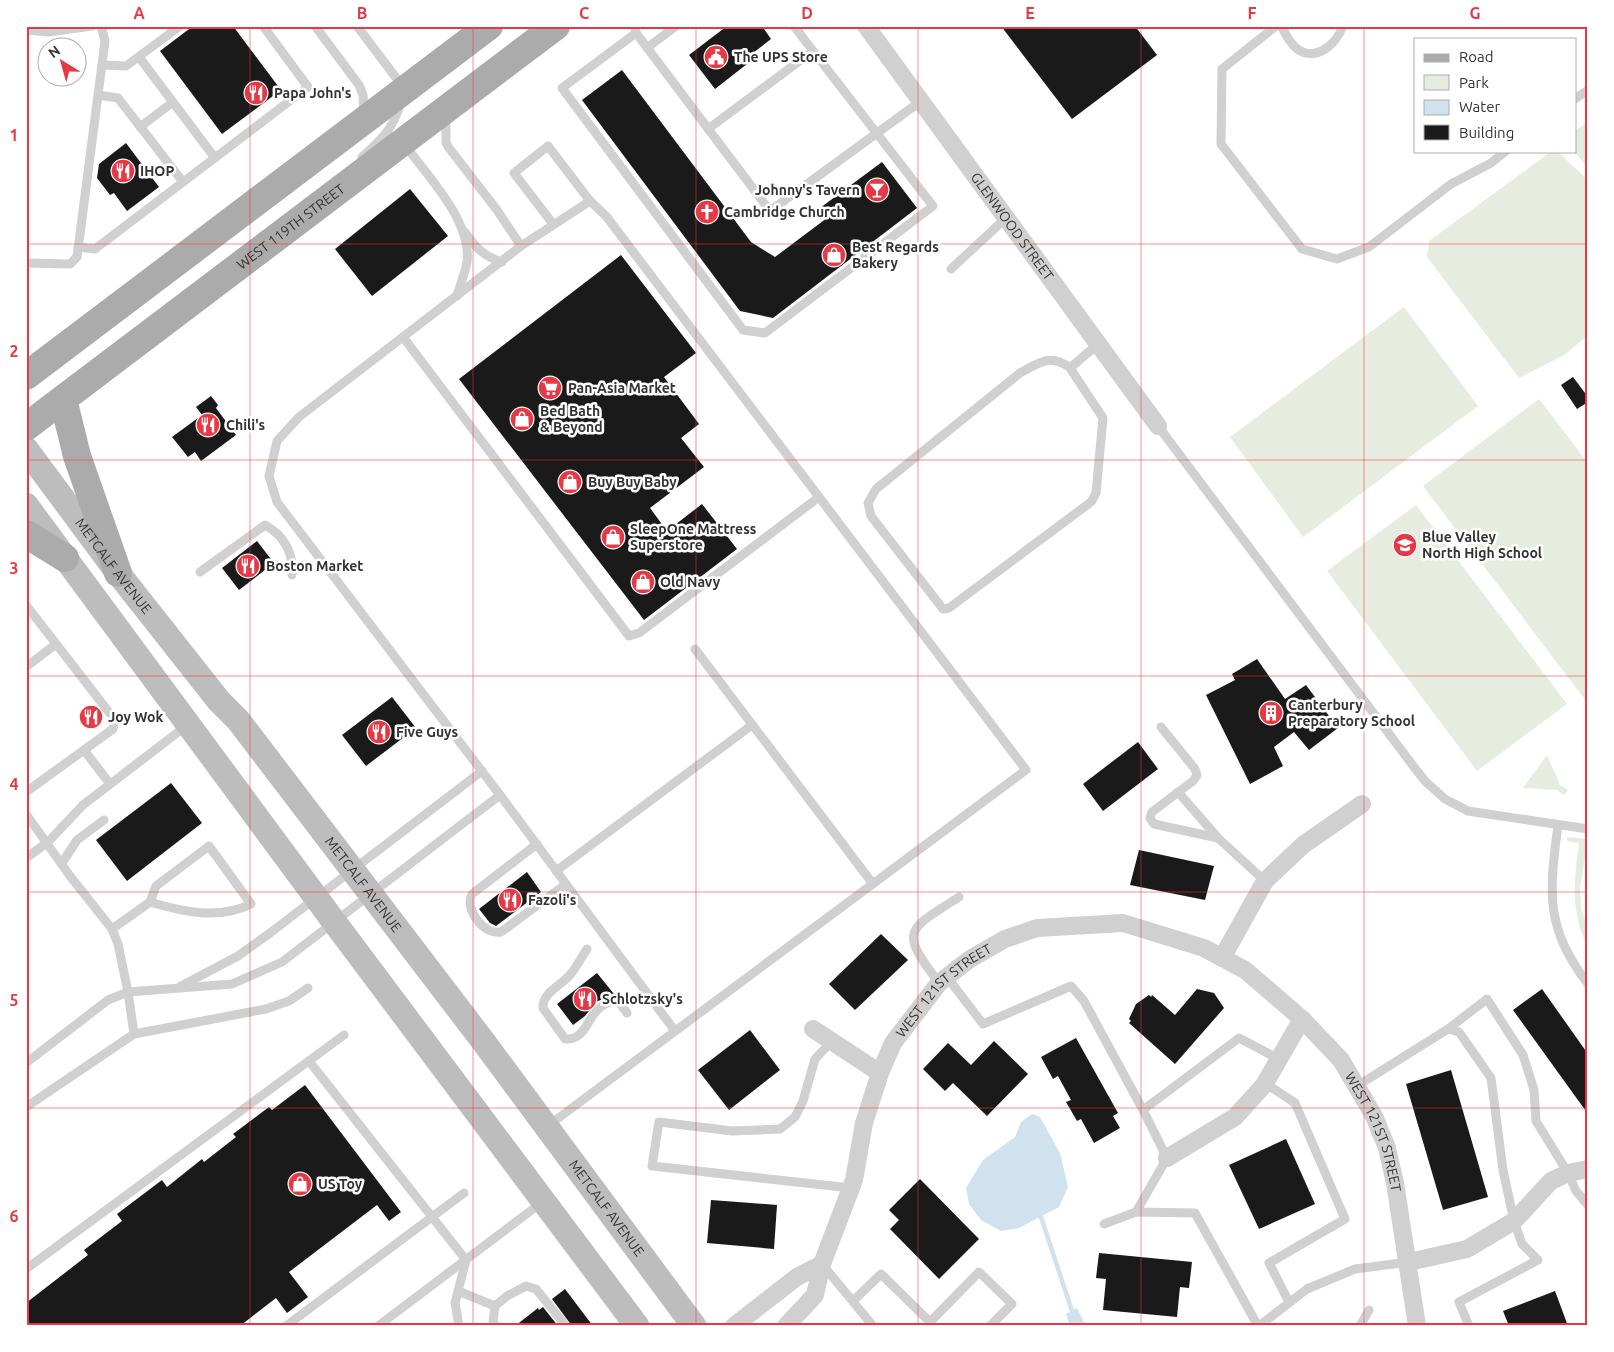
<svg xmlns="http://www.w3.org/2000/svg" width="1614" height="1352" font-family="Ubuntu,sans-serif">
	<rect width="100%" height="100%" fill="#fff"/>
	<!-- green -->
	<g fill="#e6ecdf">
		<path d="M1588,121V167L1573,151H1575V131Z"/>
		<path d="M1552,151H1557L1588,180V335L1566,354L1519,378L1427,257L1429,241Z"/>
		<path d="M1404,307L1478,406L1303,537L1230,437Z"/>
		<path d="M1539,399L1588,463L1586,701L1423,486Z"/>
		<path d="M1416,505L1567,704L1477,771L1327,571Z"/>
		<path d="M1547,755L1560,785L1568,790L1564,795L1557,790L1523,788Z"/>
		<path d="M1567,837L1588,839L1580,887L1581,908L1588,930V947C1570,912 1574,881 1579,843L1567,841Z"/>
	</g>
	<!-- water -->
	<g fill="#cfe2ee">
		<path d="M1032,1114L1040,1117L1060,1153L1068,1187L1059,1207L1019,1228L1001,1231L981,1220L969,1204L966,1188L983,1160L1015,1137L1021,1122Z"/>
		<path d="M1077,1308L1086,1326H1070L1066,1314Z"/>
	</g>
	<g fill="none" stroke-linecap="round" stroke-linejoin="round">
		<!-- stream -->
		<path stroke="#cfe2ee" stroke-width="4.5" d="M1041,1217L1072,1311"/>
	</g>
	<!-- building -->
	<g fill="#1a1a1a">
		<path d="M193,26H233L281,90L222,134L160,51Z"/>
		<path d="M727,26H762L771,39L744,60L747,64L715,89L689,55Z"/>
		<path d="M1001,26H1135L1157,55L1072,119Z"/>
		<path d="M622,70L751,242L775,257L827,218L820,208L882,162L917,208L773,318L740,311L582,100Z"/>
		<path d="M126,143L159,187L127,211L114,193L110,195L97,178L99,164Z"/>
		<path d="M410,189L448,236L372,296L335,249Z"/>
		<path d="M621,255L696,353L664,377L699,424L681,438L704,467L650,508L667,531L702,504L737,549L644,620L459,379Z"/>
		<path d="M1573,377L1588,397V402L1577,409L1561,385Z"/>
		<path d="M211,396L218,405L216,408L236,435L201,461L195,452L188,457L172,437L202,415L196,407Z"/>
		<path d="M257,541L274,563L239,590L222,568Z"/>
		<path d="M1257,659L1285,699L1306,685L1338,728L1309,750L1294,732L1274,747L1283,766L1250,784L1206,695L1235,680L1232,674Z"/>
		<path d="M392,697L416,728L366,766L342,735Z"/>
		<path d="M1138,742L1158,769L1103,811L1083,784Z"/>
		<path d="M171,783L202,823L127,881L96,840Z"/>
		<path d="M1139,850L1214,866L1205,900L1130,885Z"/>
		<path d="M527,872L541,892L496,926L490,923L479,909Z"/>
		<path d="M881,934L908,960L855,1010L829,984Z"/>
		<path d="M597,973L614,994L596,1002L585,1016L573,1025L557,1004Z"/>
		<path d="M1197,989L1214,993L1224,1008L1175,1064L1129,1023L1131,1021L1129,1019L1136,1004L1149,995L1151,997L1152,995L1175,1015Z"/>
		<path d="M1542,989L1588,1054V1114L1513,1010Z"/>
		<path d="M750,1030L780,1070L729,1110L698,1070Z"/>
		<path d="M1076,1038L1118,1113L1113,1116L1120,1128L1094,1143L1081,1119L1077,1121L1066,1102L1071,1100L1058,1076L1053,1079L1041,1057Z"/>
		<path d="M994,1041L1028,1074L987,1116L953,1083L945,1091L923,1069L948,1043L971,1065Z"/>
		<path d="M1451,1070L1488,1197L1443,1210L1406,1084Z"/>
		<path d="M305,1085L401,1212L389,1221L377,1205L289,1272L308,1297L287,1313L276,1298L240,1326H26V1303L88,1255L84,1250L122,1221L117,1214L162,1180L167,1187L202,1159L204,1162L236,1137L233,1134L269,1107L272,1110Z"/>
		<path d="M1286,1139L1315,1204L1259,1229L1229,1165Z"/>
		<path d="M920,1179L979,1239L939,1279L890,1229L899,1220L889,1210Z"/>
		<path d="M711,1200L777,1205L774,1249L707,1243Z"/>
		<path d="M1099,1253L1192,1262L1189,1288L1180,1287L1177,1317L1103,1310L1106,1279L1096,1278Z"/>
		<path d="M565,1289L593,1326H572L552,1299Z"/>
		<path d="M1555,1291L1568,1326H1509L1503,1311Z"/>
		<path d="M543,1307L558,1326H515L538,1308L539,1310Z"/>
	</g>
	<g fill="none" stroke-linecap="round" stroke-linejoin="round">
		<!-- lane -->
		<g stroke="#d0d0d0" stroke-width="9">
			<path d="M315,26L359,85L363,95L364,116"/>
			<path d="M357,26L403,87"/>
			<path d="M635,26L636,33L770,211L921,101"/>
			<path d="M794,26L813,51"/>
			<path d="M1276,26L1222,69L1221,144L1302,249L1337,259L1369,247L1451,184L1491,163L1506,151"/>
			<path d="M1281,26C1285,33 1289,41 1294,46C1313,65 1336,45 1343,26"/>
			<path d="M26,30L48,32L92,26"/>
			<path d="M636,33L562,88L743,330L765,333L933,206L813,51L708,129"/>
			<path d="M647,48L676,26"/>
			<path d="M139,57L215,158"/>
			<path d="M102,65L126,66L180,26"/>
			<path d="M98,95L118,98L183,182"/>
			<path d="M1575,99L1588,90"/>
			<path d="M446,116V143L449,148L497,210L521,246"/>
			<path d="M140,127L173,102"/>
			<path d="M404,144C427,175 472,221 467,262C465,273 460,285 457,296"/>
			<path d="M362,157C383,138 393,129 401,102"/>
			<path d="M553,224L514,173L548,146L590,201"/>
			<path d="M465,232C475,247 483,256 502,262"/>
			<path d="M78,247L95,249L308,87L263,26"/>
			<path d="M26,263L70,264L77,257L105,41L101,26"/>
			<path d="M951,269L1007,217"/>
			<path d="M403,337L629,636L639,633L819,497"/>
			<path d="M1070,368L1103,418L1096,493L1091,502L949,608L943,609L871,516L868,503L876,489L1020,373C1039,363 1050,353 1070,368L1097,345"/>
			<path d="M1158,426L1414,767L1425,781L1445,799L1468,811L1588,829"/>
			<path d="M200,572L265,525C284,535 294,554 292,575"/>
			<path d="M26,605L115,720L113,729L26,792"/>
			<path d="M695,649L873,884"/>
			<path d="M26,667L56,644"/>
			<path d="M1161,727L1195,769L1197,775L1193,781L1152,812L1150,818L1154,824L1218,838"/>
			<path d="M84,750L110,784"/>
			<path d="M1178,792L1218,838L1265,881"/>
			<path d="M26,814L70,876L112,929L118,944L128,992L134,1034"/>
			<path d="M1558,825C1549,894 1545,927 1588,984"/>
			<path d="M537,844L472,894C464,909 483,935 501,932L566,884"/>
			<path d="M209,846L251,904C219,920 183,912 150,902L156,886Z"/>
			<path d="M26,858L48,842L83,805L186,726"/>
			<path d="M62,863L77,840L104,820"/>
			<path d="M556,871L752,725"/>
			<path d="M112,929L150,902"/>
			<path d="M587,949C581,958 576,968 569,976C560,986 542,993 543,1008L565,1039C592,1041 585,1002 618,1001L627,1013"/>
			<path d="M947,977L983,1024L1071,986L1084,1001L1143,1110L1239,1038L1279,1059"/>
			<path d="M939,983C899,930 906,931 959,897"/>
			<path d="M181,986L238,956L270,933L482,771"/>
			<path d="M1448,1029L1487,999L1523,1055L1534,1090L1536,1121L1568,1173L1576,1191L1588,1205"/>
			<path d="M831,1042L815,1059L803,1101L795,1117L780,1129L732,1131L659,1122L652,1166L851,1188"/>
			<path d="M309,1061L466,1260L455,1303L459,1326"/>
			<path d="M26,1063L108,1000L128,992L232,984L282,962L500,795"/>
			<path d="M1265,1083L1295,1103L1345,1219L1269,1263L1289,1302"/>
			<path d="M1357,1086L1448,1029L1459,1032L1491,1078L1503,1170L1514,1221L1522,1244L1538,1260L1459,1302L1469,1326"/>
			<path d="M26,1107L134,1034L266,1009L289,1001L308,988"/>
			<path d="M549,1125L1026,770L606,216L590,201L521,246L299,417L277,441L269,476L277,502L500,795L675,1031"/>
			<path d="M1136,1212L1167,1158L1143,1110"/>
			<path d="M1104,1224L1136,1212L1195,1213L1258,1326"/>
			<path d="M822,1264L873,1326"/>
			<path d="M26,1269L344,1035"/>
			<path d="M458,1291L495,1306"/>
			<path d="M853,1301L881,1274L930,1322L979,1272L1012,1304L990,1326"/>
			<path d="M286,1326L464,1193"/>
			<path d="M378,1326L541,1203"/>
			<path d="M496,1326L493,1322L495,1306L507,1296L526,1286L536,1289L566,1326"/>
			<path d="M1259,1326L1307,1289L1355,1269L1409,1262"/>
			<path d="M1360,1326L1369,1310"/>
		</g>
		<!-- street -->
		<g stroke="#d0d0d0" stroke-width="18">
			<path id="s1" d="M866,26L1158,426"/>
			<path d="M1222,958L1265,881L1303,845L1362,804"/>
			<path d="M813,1029L880,1073"/>
			<path d="M1167,1158L1235,1117L1264,1085L1302,1019"/>
			<path d="M1409,1262L1467,1249L1514,1221L1551,1181L1568,1173L1588,1169"/>
			<path d="M734,1326L797,1277L822,1264"/>
			<path id="s2" d="M786,1326L815,1295L822,1264L854,1180L864,1123L880,1073L893,1043L939,983L970,959L1005,939L1037,928L1123,923L1204,948L1245,970L1302,1019L1341,1060L1374,1116L1387,1148L1395,1183L1417,1326"/>
		</g>
		<!-- secondary -->
		<g stroke="#bdbdbd" stroke-width="25">
			<path id="s3" d="M26,449L118,573L219,701L238,720L483,1041L694,1326"/>
			<path d="M26,505L335,923L637,1326"/>
		</g>
		<!-- primary -->
		<g stroke="#ababab" stroke-width="28">
			<path d="M26,376L489,26"/>
			<path d="M63,399L77,456L118,573"/>
			<path id="s4" d="M26,427L556,26"/>
			<path d="M26,534L65,558"/>
		</g>
	</g>
	<!-- grid -->
	<path fill="none" stroke="#e63946" stroke-width="1" stroke-opacity="0.55" d="M250,26V1326M473,26V1326M696,26V1326M918,26V1326M1141,26V1326M1364,26V1326M26,244H1588M26,460H1588M26,676H1588M26,892H1588M26,1108H1588"/>
	<!-- icons -->
	<defs>
		<g id="civic-disc" transform="scale(1.25)"><circle r="9.5" fill="#e63946" stroke="#fff"/><path d="M-.6-6.5H3V-4.5H.6V-3L4-1V1h2V6H-6V1h2V-1L-.6-3ZM-1.2 2.5V6h2.4V2.5Z" fill="#fff"/></g>
		<g id="restaurant-disc" transform="scale(1.25)"><circle r="9.5" fill="#e63946" stroke="#fff"/><path d="M-5-6h1v4h1v-4h1v4h1v-4h1v5L-1.5 .5V6h-2V.5L-5-1ZM5-6V6H3V1.5H1.5Q1.5-4 5-6Z" fill="#fff"/></g>
		<g id="bar-disc" transform="scale(1.25)"><circle r="9.5" fill="#e63946" stroke="#fff"/><path d="M-6-5H6L.8 .8V4.5H3.5V6h-7V4.5H-.8V.8Z" fill="#fff"/></g>
		<g id="church-disc" transform="scale(1.25)"><circle r="9.5" fill="#e63946" stroke="#fff"/><path d="M-1.2-6h2.4v3.5h3.3v2.4h-3.3V6h-2.4V-.1h-3.3v-2.4h3.3Z" fill="#fff"/></g>
		<g id="shop-disc" transform="scale(1.25)"><circle r="9.5" fill="#e63946" stroke="#fff"/><path d="M-5-2.5h2.3a2.7 3.5 0 0 1 5.4 0H5L5.5 6h-11ZM-1.5-2.5h3a1.5 2.3 0 0 0-3 0Z" fill="#fff"/></g>
		<g id="supermarket-disc" transform="scale(1.25)"><circle r="9.5" fill="#e63946" stroke="#fff"/><path d="M-6-5.5h2.5l.6 2H6L4.5 2H-2.5L-4.4-4H-6ZM-1.5 3.2a1.3 1.3 0 1 0 .1 0ZM3 3.2a1.3 1.3 0 1 0 .1 0Z" fill="#fff"/></g>
		<g id="school-disc" transform="scale(1.25)"><circle r="9.5" fill="#e63946" stroke="#fff"/><path d="M0-5L7-2L0 1L-7-2ZM-4 1L0 2.5L4 1V4Q0 6-4 4Z" fill="#fff"/></g>
		<g id="building-disc" transform="scale(1.25)"><circle r="9.5" fill="#e63946" stroke="#fff"/><path d="M-4-6H4V6H1V3H-1V6H-4ZM-2.5-4.3h1.7v1.8h-1.7ZM.8-4.3h1.7v1.8H.8ZM-2.5-1h1.7V.8h-1.7ZM.8-1h1.7V.8H.8Z" fill="#fff"/></g>
	</defs>
	<g fill-rule="evenodd">
		<use href="#civic-disc" x="716" y="57"/>
		<use href="#restaurant-disc" x="256" y="93"/>
		<use href="#restaurant-disc" x="123" y="171"/>
		<use href="#bar-disc" x="877" y="190"/>
		<use href="#church-disc" x="707" y="212"/>
		<use href="#shop-disc" x="834" y="255"/>
		<use href="#supermarket-disc" x="550" y="388"/>
		<use href="#shop-disc" x="522" y="419"/>
		<use href="#restaurant-disc" x="208" y="425"/>
		<use href="#shop-disc" x="570" y="482"/>
		<use href="#shop-disc" x="613" y="537"/>
		<use href="#school-disc" x="1405" y="545"/>
		<use href="#restaurant-disc" x="248" y="566"/>
		<use href="#shop-disc" x="643" y="582"/>
		<use href="#building-disc" x="1271" y="713"/>
		<use href="#restaurant-disc" x="91" y="717"/>
		<use href="#restaurant-disc" x="379" y="732"/>
		<use href="#restaurant-disc" x="510" y="900"/>
		<use href="#restaurant-disc" x="585" y="999"/>
		<use href="#shop-disc" x="300" y="1184"/>
	</g>
	<g text-anchor="middle" dominant-baseline="central" stroke-width="5" stroke-linejoin="round" paint-order="stroke">
		<!-- poi labels -->
		<g font-size="14" font-weight="bold" fill="#333" stroke="#fff" text-anchor="start">
			<text x="734" y="57">The UPS Store</text>
			<text x="274" y="93">Papa John's</text>
			<text x="140" y="171">IHOP</text>
			<text x="860" y="190" text-anchor="end">Johnny's Tavern</text>
			<text x="724" y="212">Cambridge Church</text>
			<text x="852" y="247">Best Regards<tspan x="852" dy="16">Bakery</tspan></text>
			<text x="568" y="388">Pan-Asia Market</text>
			<text x="540" y="411">Bed Bath<tspan x="540" dy="16">&amp; Beyond</tspan></text>
			<text x="226" y="425">Chili's</text>
			<text x="588" y="482">Buy Buy Baby</text>
			<text x="630" y="529">SleepOne Mattress<tspan x="630" dy="16">Superstore</tspan></text>
			<text x="1422" y="537">Blue Valley<tspan x="1422" dy="16">North High School</tspan></text>
			<text x="266" y="566">Boston Market</text>
			<text x="660" y="582">Old Navy</text>
			<text x="1288" y="705">Canterbury<tspan x="1288" dy="16">Preparatory School</tspan></text>
			<text x="108" y="717">Joy Wok</text>
			<text x="396" y="732">Five Guys</text>
			<text x="528" y="900">Fazoli's</text>
			<text x="602" y="999">Schlotzsky's</text>
			<text x="318" y="1184">US Toy</text>
		</g>
		<!-- street labels -->
		<g font-size="14" fill="#333" stroke="#fff">
			<text stroke="none"><textPath href="#s1" startOffset="248">GLENWOOD STREET</textPath></text>
			<text stroke="none"><textPath href="#s4" startOffset="332">WEST 119TH STREET</textPath></text>
			<text stroke="none"><textPath href="#s3" startOffset="146">METCALF AVENUE</textPath></text>
			<text stroke="none"><textPath href="#s3" startOffset="551">METCALF AVENUE</textPath></text>
			<text stroke="none"><textPath href="#s2" startOffset="381">WEST 121ST STREET</textPath></text>
			<text stroke="none"><textPath href="#s2" startOffset="925">WEST 121ST STREET</textPath></text>
			<text stroke="none"><textPath href="#s3" startOffset="956">METCALF AVENUE</textPath></text>
		</g>
	</g>
	<!-- border -->
	<rect width="1614" height="1352" fill="none" stroke="#ffffff" stroke-width="55"/>
	<!-- legend -->
	<rect x="1414" y="38" width="162" height="115" fill="#ffffff" stroke="#adadad"/>
	<rect x="1424" y="54" width="25" height="8" fill="#ababab" stroke="#adadad"/>
	<text x="1459" y="62" font-size="15" fill="#333333">Road</text>
	<rect x="1424" y="75" width="25" height="15" fill="#e6ecdf" stroke="#adadad"/>
	<text x="1459" y="88" font-size="15" fill="#333333">Park</text>
	<rect x="1424" y="100" width="25" height="15" fill="#cfe2ee" stroke="#adadad"/>
	<text x="1459" y="112" font-size="15" fill="#333333">Water</text>
	<rect x="1424" y="125" width="25" height="15" fill="#1a1a1a" stroke="#adadad"/>
	<text x="1459" y="138" font-size="15" fill="#333333">Building</text>
	<!-- north arrow -->
	<g transform="translate(62 62) rotate(323)"><circle r="24" fill="#ffffff" stroke="#adadad"/>
	<path d="M0-4L9 19L0 12L-9 19Z" fill="#e63946"/>
	<text y="-8" font-size="14" font-weight="bold" text-anchor="middle" fill="#333333">N</text>
	</g>
	<rect x="28" y="28" width="1558" height="1296" fill="none" stroke="#e63946" stroke-width="2"/>
	<g font-size="16" text-anchor="middle" font-weight="bold" fill="#e63946">
		<text x="139" y="19">A</text>
		<text x="362" y="19">B</text>
		<text x="584" y="19">C</text>
		<text x="807" y="19">D</text>
		<text x="1030" y="19">E</text>
		<text x="1252" y="19">F</text>
		<text x="1475" y="19">G</text>
		<text x="14" y="141">1</text>
		<text x="14" y="357">2</text>
		<text x="14" y="574">3</text>
		<text x="14" y="790">4</text>
		<text x="14" y="1006">5</text>
		<text x="14" y="1222">6</text>
	</g>
</svg>
